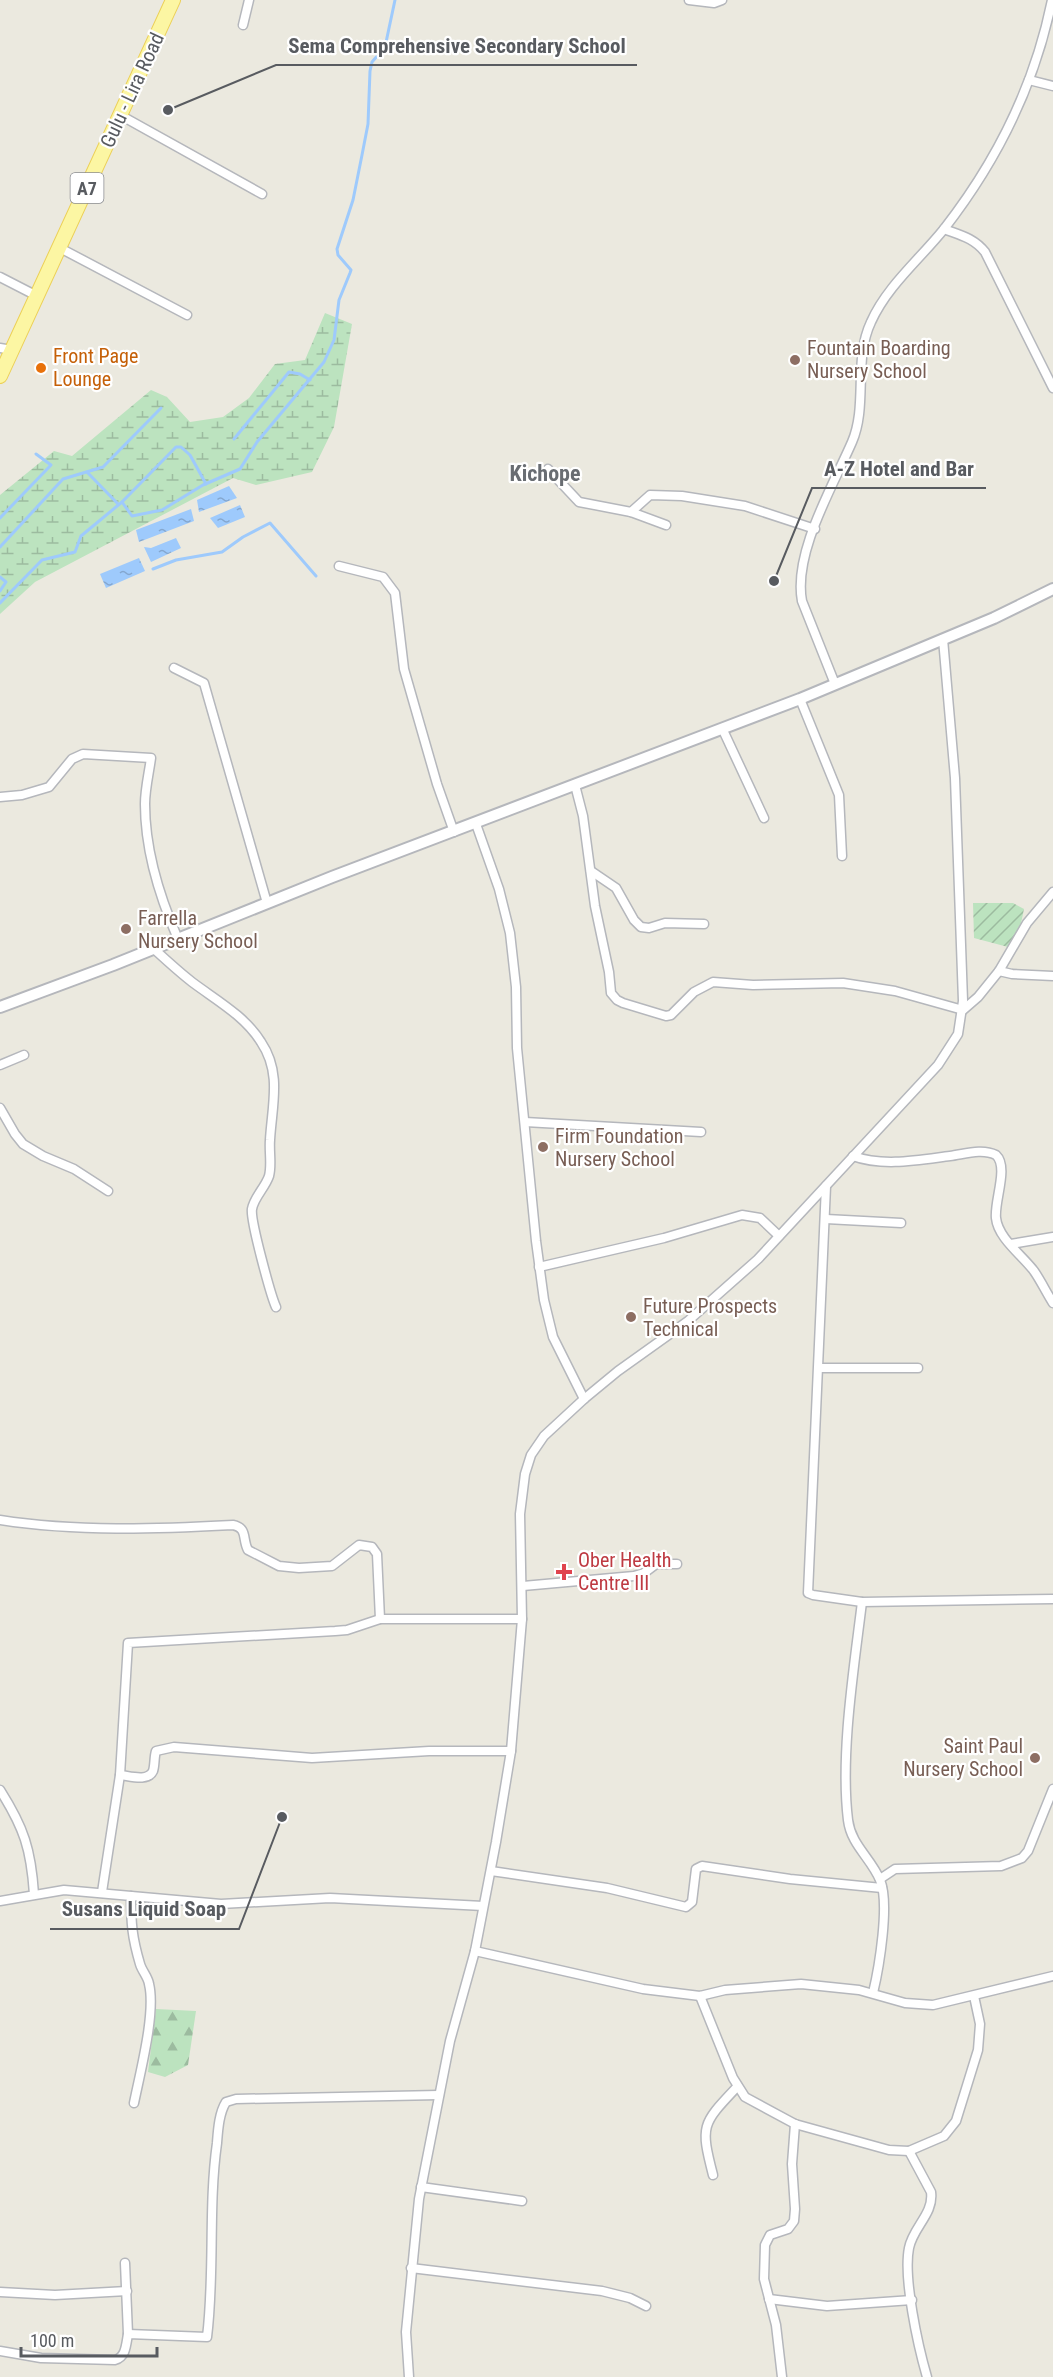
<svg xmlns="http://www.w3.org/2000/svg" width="1053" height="2377" font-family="'Roboto Condensed',sans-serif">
	<defs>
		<pattern id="forest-firs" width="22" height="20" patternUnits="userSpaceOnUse" patternTransform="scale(1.5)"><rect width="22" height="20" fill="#bce3bf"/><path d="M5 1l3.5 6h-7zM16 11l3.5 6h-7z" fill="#9cbb9f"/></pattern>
		<pattern id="wetland-marsh" width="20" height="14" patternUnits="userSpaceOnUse" patternTransform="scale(1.5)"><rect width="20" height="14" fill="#bce3bf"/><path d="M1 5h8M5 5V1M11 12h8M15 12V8" fill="none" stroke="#9cbb9f"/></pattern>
		<pattern id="garden-furrows" width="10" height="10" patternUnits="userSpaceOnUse" patternTransform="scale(1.5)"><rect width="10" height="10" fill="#bce3bf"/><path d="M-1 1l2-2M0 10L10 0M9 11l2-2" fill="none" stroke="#9cbb9f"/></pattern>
		<pattern id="water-ripples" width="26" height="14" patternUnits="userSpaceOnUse" patternTransform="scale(1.5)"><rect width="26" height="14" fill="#9ecafc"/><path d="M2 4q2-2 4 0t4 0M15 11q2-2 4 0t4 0" fill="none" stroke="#84a7cf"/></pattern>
	</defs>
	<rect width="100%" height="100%" fill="#ebe9df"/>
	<!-- forest -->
	<path fill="url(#forest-firs)" d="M156,2009L196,2011L188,2065L165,2077L148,2072Z"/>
	<!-- wetland -->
	<path fill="url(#wetland-marsh)" d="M325,313L352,324L334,427L312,472L256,485L233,478L35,582L0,614V495L54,451L72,456L151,390L167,397L190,422L223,417L249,398L275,364L305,360Z"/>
	<!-- garden -->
	<path fill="url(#garden-furrows)" d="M973,903H1013L1024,909L1019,933L1008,947L974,938Z"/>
	<!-- water -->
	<g fill="url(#water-ripples)">
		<path d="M229,486L237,498L199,512L197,500Z"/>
		<path d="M240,505L245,517L218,528L210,518Z"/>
		<path d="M191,509L194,521L139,542L136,530Z"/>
		<path d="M176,538L181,548L151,562L144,547L151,548Z"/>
		<path d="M139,558L145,571L106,588L100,574Z"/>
	</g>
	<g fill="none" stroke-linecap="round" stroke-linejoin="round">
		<!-- stream -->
		<g stroke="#9ecafc" stroke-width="3">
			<path d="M234,439L289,372L300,374L310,380"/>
			<path d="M87,472L118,504"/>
			<path d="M122,502L176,447H181L190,455L206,484"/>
			<path d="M0,518L51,465L36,454"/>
			<path d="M0,547L63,479L103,467L161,408"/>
			<path d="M153,569L176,560L222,552L243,537L270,523L316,576"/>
			<path d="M0,577L6,582L0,591"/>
			<path d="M0,603L42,560L75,552L81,536L122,502L132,516L162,510L203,485L240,469L257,442L324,362L334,340L339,300L350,273L351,270L338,255L337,249L353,200L362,155L368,124L370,71L372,62L385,47L395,0"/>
		</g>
		<!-- minor casing -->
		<g stroke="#b5b7bc" stroke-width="11">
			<g id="minor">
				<path d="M689,0L714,3L722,0"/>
				<path d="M243,25L249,0"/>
				<path d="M1029,80L1053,86"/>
				<path d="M120,115L262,194"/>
				<path d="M944,229C960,235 974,238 985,252L1053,388"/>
				<path d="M60,248L187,315"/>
				<path d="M0,277L37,296"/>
				<path d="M0,348L12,350"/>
				<path d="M548,469L579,502L631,512L666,525"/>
				<path d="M631,512L650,495L682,496L745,506L815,529"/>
				<path d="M339,566L383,577L395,593L404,669L437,784L454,832"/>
				<path d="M174,668L204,683L267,903"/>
				<path d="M835,684L802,601C793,553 833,486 852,442C868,405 853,360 871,322C887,286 920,259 944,229C997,161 1035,84 1052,0"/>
				<path d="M800,699L839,795L842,856"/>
				<path d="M722,728L764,818"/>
				<path d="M575,785L583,816L595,906L609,972L611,993L617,1000L623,1003L666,1016L671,1015L694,992L713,982L753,985L843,983L895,991L963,1010L978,997L999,971L1012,974L1053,976"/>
				<path d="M0,797L22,795L49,787L72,759L83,754L151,758C149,773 145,789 145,804C145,850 160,898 178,939"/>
				<path d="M476,824L499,889L510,933L516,987L517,1048L536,1241L544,1300L553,1337L584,1399"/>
				<path d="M591,871L616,888L634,920L641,927L649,928L665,923L704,924"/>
				<path d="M154,949C166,960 179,972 192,982C216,1000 245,1016 261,1042C282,1073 272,1105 270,1140C269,1152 272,1165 269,1176C265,1188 254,1197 252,1209C250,1220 271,1296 276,1307"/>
				<path d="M999,971L1027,923L1053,892"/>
				<path d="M0,1065L24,1055"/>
				<path d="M0,1108L15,1134L23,1144L43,1156L74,1169L108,1191"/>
				<path d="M525,1122L701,1132"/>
				<path d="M853,1156C883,1167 919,1160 950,1156C965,1154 982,1148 996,1155C1009,1167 994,1201 996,1218C998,1238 1022,1255 1034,1271C1041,1281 1046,1292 1053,1303"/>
				<path d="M826,1186L808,1593L813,1595L862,1602L1053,1599"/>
				<path d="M826,1219L901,1223"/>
				<path d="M1011,1244L1053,1237"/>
				<path d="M539,1267L664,1238L742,1215L760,1218L779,1236"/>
				<path d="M819,1368H918"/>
				<path d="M0,1520C77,1532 156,1529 233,1525C248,1528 242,1539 248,1550L279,1566L299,1568L332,1566L359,1545L372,1547L377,1554L380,1619"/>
				<path d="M523,1586L634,1576L644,1573L656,1564H677"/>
				<path d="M862,1602C854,1668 840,1755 848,1820C851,1845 871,1858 880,1880C890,1903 879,1968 873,1993"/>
				<path d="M120,1775C130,1776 148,1782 153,1771C155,1765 154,1757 156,1751L174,1747L312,1758L429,1751H511"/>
				<path d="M0,1790C24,1828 31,1849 34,1894"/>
				<path d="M491,1871L607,1888L686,1907L692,1902L696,1869L702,1866L790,1879L882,1888"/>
				<path d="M880,1879L895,1869L1001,1866L1022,1858L1028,1851L1053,1789"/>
				<path d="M102,1892L120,1775L128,1643L335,1631L347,1630L380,1619H522"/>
				<path d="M131,1896C131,1923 132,1937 140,1964C142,1971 148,1977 149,1984C156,2013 140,2073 134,2103"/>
				<path d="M0,1901L64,1890L221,1904L330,1898L483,1906"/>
				<path d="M475,1951L643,1989L700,1996L725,1990L801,1984L859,1990L905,2003L933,2005L1053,1976"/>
				<path d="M700,1996L733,2078L745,2097L795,2124L889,2150L909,2151"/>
				<path d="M713,2175C700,2125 702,2124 737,2087"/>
				<path d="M421,2187L522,2201"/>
				<path d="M125,2263L128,2334"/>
				<path d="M411,2268L602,2291L630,2298L646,2306"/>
				<path d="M0,2292L55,2295L127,2291"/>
				<path d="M769,2299L827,2306L912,2300"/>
				<path d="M0,2351L41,2358L115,2360C126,2357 126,2345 128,2334L207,2337C215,2273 208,2207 217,2143C218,2130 219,2113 226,2102L236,2099L439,2095"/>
				<path d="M409,2377L406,2332L419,2199L450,2041L475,1951L496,1842L511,1751L522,1619L520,1514L525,1474L531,1455L544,1436L584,1399L618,1371L688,1321L758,1259L938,1065L958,1034L963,1001L955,778L943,639"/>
				<path d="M782,2377L776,2325L764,2279L765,2245L770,2235L788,2229L794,2221L795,2209L792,2164L795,2124"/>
				<path d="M927,2377C918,2346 903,2278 909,2248C913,2227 934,2214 931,2192L909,2151L944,2136L956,2121L978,2050L980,2024L974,1996"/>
			</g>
		</g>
		<!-- tertiary casing -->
		<g stroke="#b5b7bc" stroke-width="14">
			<path id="tertiary" d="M0,1007L113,965L332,877L800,699L994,618L1053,589"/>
		</g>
		<!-- primary casing -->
		<g stroke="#ecd057" stroke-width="16">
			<path id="primary" d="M0,376L173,0"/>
		</g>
		<!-- minor -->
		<use href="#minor" stroke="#fff" stroke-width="8"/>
		<!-- tertiary -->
		<use href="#tertiary" stroke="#fff" stroke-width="10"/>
		<!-- primary -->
		<use href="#primary" stroke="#fcf6a3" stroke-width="14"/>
	</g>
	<!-- markers -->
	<g fill="#8d6e63" stroke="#fff" stroke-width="2">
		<circle cx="795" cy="360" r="6"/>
		<circle cx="126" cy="929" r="6"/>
		<circle cx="543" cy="1147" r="6"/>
		<circle cx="631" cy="1317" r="6"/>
		<circle cx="1035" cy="1758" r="6"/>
	</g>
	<circle fill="#e8710a" stroke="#fff" stroke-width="2" cx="41" cy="368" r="6"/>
	<path fill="#e0444e" stroke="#fff" stroke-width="2" d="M561 1563h6v6h6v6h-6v6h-6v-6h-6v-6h6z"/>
	<g text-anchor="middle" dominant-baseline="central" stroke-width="4.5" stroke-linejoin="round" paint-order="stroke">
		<!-- shield labels -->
		<rect fill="#fff" stroke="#8a8c90" stroke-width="1.5" x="70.5" y="173" width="33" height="30" rx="4.5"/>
		<g font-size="18" font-weight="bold" fill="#585b60">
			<text x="87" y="188">A7</text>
		</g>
		<!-- street labels -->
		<g font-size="20" fill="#585b60" stroke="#fff">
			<text transform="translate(132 90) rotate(-65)">Gulu - Lira Road</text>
		</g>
		<!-- education labels -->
		<g font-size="20" fill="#785e54" stroke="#fff" text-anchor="start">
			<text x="807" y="348">Fountain Boarding<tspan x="807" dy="23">Nursery School</tspan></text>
			<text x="138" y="918">Farrella<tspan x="138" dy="23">Nursery School</tspan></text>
			<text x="555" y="1136">Firm Foundation<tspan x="555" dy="23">Nursery School</tspan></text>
			<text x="643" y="1306">Future Prospects<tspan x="643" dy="23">Technical</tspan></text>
			<text x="1023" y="1746" text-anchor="end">Saint Paul<tspan x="1023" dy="23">Nursery School</tspan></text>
		</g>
		<!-- food labels -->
		<g font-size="20" fill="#c56008" stroke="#fff" text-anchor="start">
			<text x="53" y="356">Front Page<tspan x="53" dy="23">Lounge</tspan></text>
		</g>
		<!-- health labels -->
		<g font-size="20" fill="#be3a42" stroke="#fff" text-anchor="start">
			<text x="578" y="1560">Ober Health<tspan x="578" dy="23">Centre III</tspan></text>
		</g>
		<!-- quarter labels -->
		<g font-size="22" font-weight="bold" fill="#696d72" stroke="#fff">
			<text x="545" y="473">Kichope</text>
		</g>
	</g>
	<!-- callouts -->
	<path fill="none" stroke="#585b60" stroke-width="2" d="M168 110L276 65H637M774 581L812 488H986M282 1817L239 1929H50"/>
	<g fill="#585b60" stroke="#fff" stroke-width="2">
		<circle cx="168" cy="110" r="6"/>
		<circle cx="774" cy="581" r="6"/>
		<circle cx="282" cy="1817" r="6"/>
	</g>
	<g font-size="21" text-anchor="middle" font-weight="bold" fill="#585b60" stroke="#fff" stroke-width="4.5" stroke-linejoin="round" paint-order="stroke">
		<text x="457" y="53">Sema Comprehensive Secondary School</text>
		<text x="899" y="476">A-Z Hotel and Bar</text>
		<text x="144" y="1916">Susans Liquid Soap</text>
	</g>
	<!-- scale -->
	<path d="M21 2347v9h136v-9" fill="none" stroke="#585b60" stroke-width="3"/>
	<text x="30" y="2347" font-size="18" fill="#585b60" stroke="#ffffff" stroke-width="4.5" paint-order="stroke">100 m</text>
</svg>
